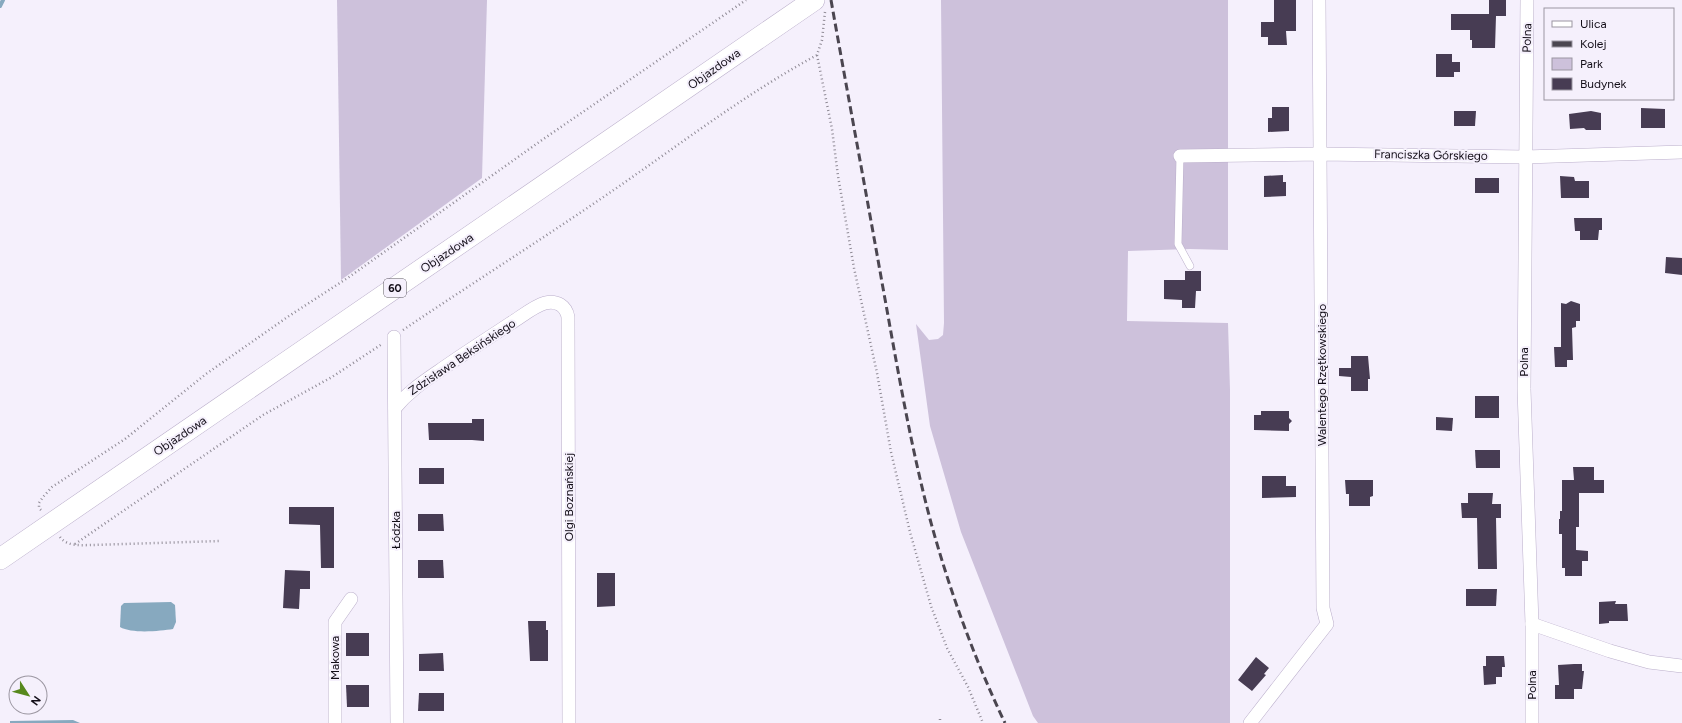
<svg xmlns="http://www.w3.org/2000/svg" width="1682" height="723" font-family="Figtree,sans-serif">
	<rect width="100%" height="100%" fill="#f5f0fc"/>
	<!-- green -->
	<g fill="#cdc1db">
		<path d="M337,0H487L482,178L341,280Z"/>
		<path d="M941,0H1228V250L1190,249L1128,251L1127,321L1228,323L1230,390V723H1038L1033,716L961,532L930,426L916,324L929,340L938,339L943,335L944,323Z"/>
	</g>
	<!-- water -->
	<g fill="#87a9bf">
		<path d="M171,602L175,605L176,622L173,629C160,631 132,634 120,627L121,606L124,603Z"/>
		<path d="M73,720L80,723H10V721Z"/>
	</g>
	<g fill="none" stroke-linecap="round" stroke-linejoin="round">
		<!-- stream -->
		<path stroke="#87a9bf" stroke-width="4" d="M0,6L3,0"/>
	</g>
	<!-- building -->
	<g fill="#473c53">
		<path d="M1274,0H1296V31H1286L1287,45H1268V37H1261V22H1274Z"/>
		<path d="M1489,0H1506V16H1496L1495,48H1472V40H1470V30H1451V14H1489Z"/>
		<path d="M1436,54H1452V62H1460V72H1454V77H1436Z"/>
		<path d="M1272,107H1289V131L1268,132V118H1272Z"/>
		<path d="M1641,108L1665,109V128H1641Z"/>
		<path d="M1454,111H1476L1475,126H1454Z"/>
		<path d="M1591,111L1601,113V130H1586L1584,128L1570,129L1569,114Z"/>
		<path d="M1283,175V182H1286V196L1264,197V176Z"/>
		<path d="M1560,176L1574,177L1575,181H1589V198H1561Z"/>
		<rect x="1475" y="178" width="24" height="15"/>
		<path d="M1574,218H1602V230H1599L1598,240H1580V231H1575Z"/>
		<path d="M1666,257L1682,258V275L1665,273Z"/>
		<path d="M1185,271H1201V291H1196L1195,308H1182V300L1164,299V280H1185Z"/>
		<path d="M1571,301L1580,304V321H1576V327L1572,328L1573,360H1567V367H1555L1554,347H1561V303L1566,304Z"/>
		<path d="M1351,356H1368L1370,379H1368V391H1351V377L1339,376V368H1351Z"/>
		<rect x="1475" y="396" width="24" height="22"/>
		<path d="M1261,411H1289V418L1292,421L1289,424V431L1254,430V415H1261Z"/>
		<path d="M1436,417L1453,418L1452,431L1436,430Z"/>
		<path d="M472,419H484V441L472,440H429L428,423H472Z"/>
		<path d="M1475,450H1500V468H1476Z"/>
		<path d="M1573,467H1594V480H1604V493H1579V527H1576V550L1588,551V561H1582V576H1565V568H1562V534H1559V519H1560V511H1562V480H1574Z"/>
		<rect x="419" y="468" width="25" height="16"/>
		<path d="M1262,476H1286V486H1296V497L1262,498Z"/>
		<path d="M1345,480H1373V496L1370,497V506H1349V494H1346Z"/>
		<path d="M1468,493H1493L1492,504H1501V518H1496L1497,569H1478L1477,518H1462L1461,503H1468Z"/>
		<path d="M289,507H334V568H321L320,525L289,524Z"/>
		<path d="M418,514H443L444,531H418Z"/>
		<path d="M418,560H443L444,578H418Z"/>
		<path d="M285,570L310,571V589H300L299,609L283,608Z"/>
		<path d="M597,573H615V606L597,607Z"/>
		<path d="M1466,589H1497L1496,606H1466Z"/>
		<path d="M1616,601L1615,604H1627L1628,621H1609V623L1599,624V602Z"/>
		<path d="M528,621H546V630H548V661H530Z"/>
		<rect x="346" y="633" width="23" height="23"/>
		<path d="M443,653L444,671H419V654Z"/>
		<path d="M1486,656H1504L1505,667H1502V677H1496V684L1484,685L1483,666H1486Z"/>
		<path d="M1256,657L1269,668L1264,674L1266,675L1252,691L1238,680Z"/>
		<path d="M1574,664H1582V671H1584L1582,689H1574V699H1555V685H1559L1558,665Z"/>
		<path d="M346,685H369V707H347Z"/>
		<path d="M419,693H444V711H418Z"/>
	</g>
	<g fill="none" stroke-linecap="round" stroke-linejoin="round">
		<!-- service casing -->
		<g stroke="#bbafcb" stroke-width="8">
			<path id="service" d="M1180,156L1178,244L1190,266"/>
		</g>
		<!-- minor casing -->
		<g stroke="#bbafcb" stroke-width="14">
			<g id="minor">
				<path d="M1527,0L1524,389L1532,624V723"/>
				<path d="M1180,156L1321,154L1525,157L1682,152"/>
				<path d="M394,337L397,723"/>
				<path d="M395,408C408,392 423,382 439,371C463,354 487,339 511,323C521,317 534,306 545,303C557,300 566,306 568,317L569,723"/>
				<path d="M1532,624L1610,651L1649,662L1682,666"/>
				<path d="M335,723V622L351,599"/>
				<path d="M1250,723L1327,624L1323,608L1319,0"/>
			</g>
		</g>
		<!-- primary casing -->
		<g stroke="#bbafcb" stroke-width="22">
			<path id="primary" d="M0,559L814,0"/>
		</g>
		<!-- path -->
		<g stroke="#908b96" stroke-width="2.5" stroke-dasharray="1 3" stroke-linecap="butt">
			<path d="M825,12L822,40L817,55L832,129L838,176L854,268L877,373L891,452L910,532L931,606L947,648L968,687L983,723"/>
			<path d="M403,330C474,282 547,236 618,187C683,142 747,93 817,55"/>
			<path d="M41,510L39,508V503L43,497L52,487L125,439L206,374L289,316L349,277L542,140L746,0"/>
			<path d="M60,537C67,547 83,545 93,545L219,541"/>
			<path d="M75,544L263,415L332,377L382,344"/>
			<path d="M940,719V723"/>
		</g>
		<!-- service -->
		<use href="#service" stroke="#fff" stroke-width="7"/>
		<!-- minor -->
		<use href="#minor" stroke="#fff" stroke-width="13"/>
		<!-- primary -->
		<use href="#primary" stroke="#fff" stroke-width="21"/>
		<!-- rail -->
		<path stroke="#4b4650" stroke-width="3" stroke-dasharray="8 4" stroke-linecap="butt" d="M831,0C848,96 866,192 883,288C897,365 910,443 930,519C949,589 974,658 1005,723"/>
	</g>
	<g text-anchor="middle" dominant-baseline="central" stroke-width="4" stroke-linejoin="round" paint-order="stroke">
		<!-- shield labels -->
		<rect fill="#f5f0fc" stroke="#57525c" stroke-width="1" x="384" y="279" width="22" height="18" rx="3"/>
		<g font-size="11" font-weight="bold" fill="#130e18">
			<text x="395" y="288">60</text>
		</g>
		<!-- street labels -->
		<g font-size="12" fill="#130e18" stroke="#f5f0fc">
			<text transform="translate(1527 38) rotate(-89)">Polna</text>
			<text transform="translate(714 69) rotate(-35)">Objazdowa</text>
			<text transform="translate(1431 155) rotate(1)">Franciszka Górskiego</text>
			<text transform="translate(447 253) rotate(-34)">Objazdowa</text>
			<text transform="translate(462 357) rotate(-34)">Zdzisława Beksińskiego</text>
			<text transform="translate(1524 362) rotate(-90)">Polna</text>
			<text transform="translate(1322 375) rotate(-90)">Walentego Rzętkowskiego</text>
			<text transform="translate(180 436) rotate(-34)">Objazdowa</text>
			<text transform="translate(569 497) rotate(-90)">Olgi Boznańskiej</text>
			<text transform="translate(396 530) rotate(-90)">Łódzka</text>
			<text transform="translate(335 658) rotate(-90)">Makowa</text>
			<text transform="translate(1532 685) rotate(-90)">Polna</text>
		</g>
	</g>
	<!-- legend -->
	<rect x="1544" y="8" width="130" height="92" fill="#f5f0fc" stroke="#9b96a1"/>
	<rect x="1552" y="21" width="20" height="6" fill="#ffffff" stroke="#9b96a1"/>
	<text x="1580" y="28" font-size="12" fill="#130e18">Ulica</text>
	<rect x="1552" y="41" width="20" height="6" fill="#4b4650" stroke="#9b96a1"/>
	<text x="1580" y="48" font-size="12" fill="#130e18">Kolej</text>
	<rect x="1552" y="58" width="20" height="12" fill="#cdc1db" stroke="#9b96a1"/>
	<text x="1580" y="68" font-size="12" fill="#130e18">Park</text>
	<rect x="1552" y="78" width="20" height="12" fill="#473c53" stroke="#9b96a1"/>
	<text x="1580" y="88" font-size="12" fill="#130e18">Budynek</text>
	<!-- north arrow -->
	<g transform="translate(28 695) rotate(126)"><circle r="19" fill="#f5f0fc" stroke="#9b96a1"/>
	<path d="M0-3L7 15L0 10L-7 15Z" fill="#57881d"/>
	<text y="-6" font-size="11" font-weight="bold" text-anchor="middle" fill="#130e18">N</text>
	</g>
</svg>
